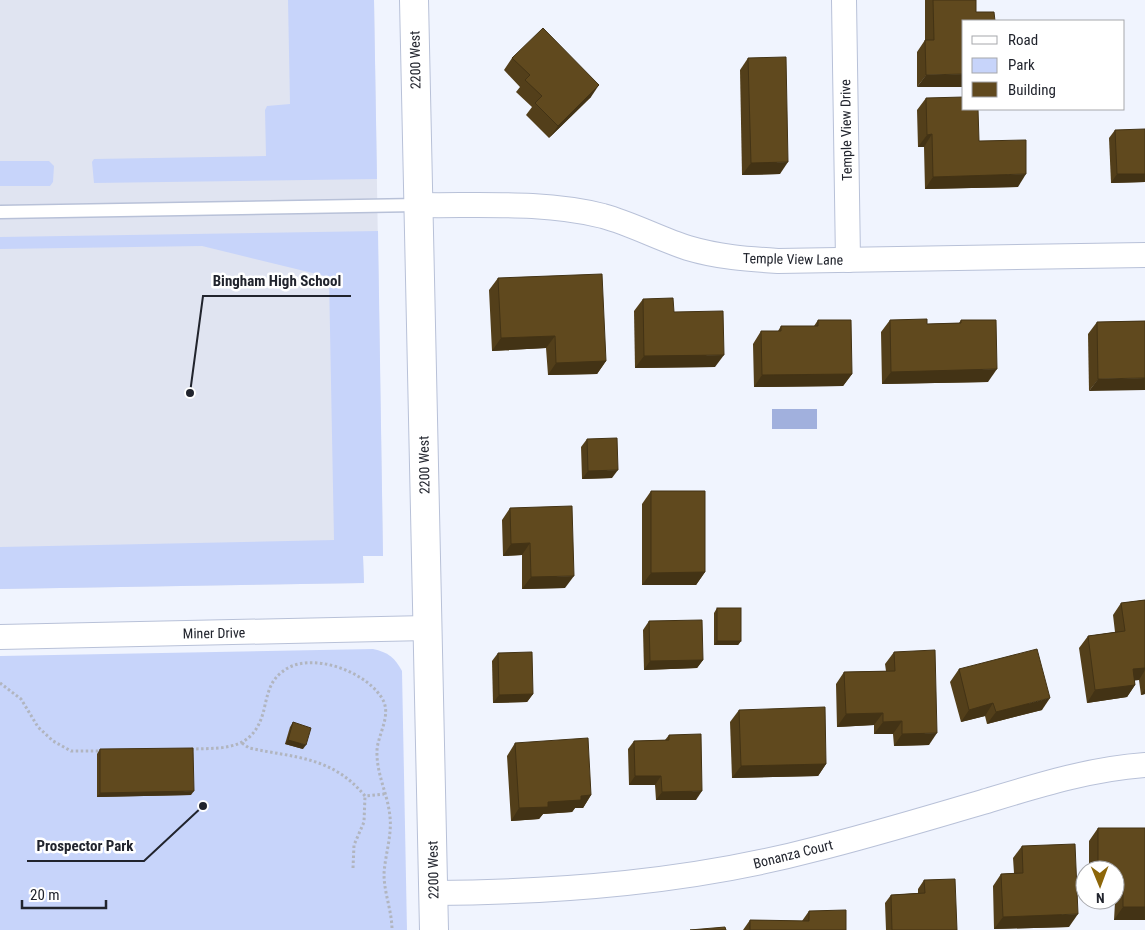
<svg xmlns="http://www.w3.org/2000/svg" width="1145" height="930" font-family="'Roboto Condensed',sans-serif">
	<rect width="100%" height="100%" fill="#f0f4fe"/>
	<!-- built -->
	<path fill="#e0e4f1" d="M0,0H374L383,556H363L364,583L0,589Z"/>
	<!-- green -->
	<g fill="#c7d4fa">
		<path d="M288,0H374L377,179L94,183L92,162L94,159L266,156L265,110L267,106L290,104Z"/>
		<path d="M0,161H49L54,166L53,182L50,186H0Z"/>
		<path d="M378,231L383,556H363L364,583L0,589V547L334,540L329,277L202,246L0,249V237Z"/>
		<path d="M373,649C388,652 395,658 402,671L407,930H0V656Z"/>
	</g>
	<!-- water -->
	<rect fill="#a1b0dd" x="772" y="409" width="45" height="20"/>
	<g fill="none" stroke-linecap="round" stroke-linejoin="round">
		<!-- service casing -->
		<g stroke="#b8c1d8" stroke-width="15">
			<path id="service" d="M0,212L418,205"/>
		</g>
		<!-- minor casing -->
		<g stroke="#b8c1d8" stroke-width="26">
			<g id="minor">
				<path d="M844,0L848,260"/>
				<path d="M418,205C479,206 543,201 603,216C632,224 660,239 688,248C718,257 747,259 778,261L1145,255"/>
				<path d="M0,637L427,628"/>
				<path d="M434,893C562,892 691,882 816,849C872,835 928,818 983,802C1036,786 1089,769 1145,765"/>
			</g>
		</g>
		<!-- tertiary casing -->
		<g stroke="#b8c1d8" stroke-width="30">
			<path id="tertiary" d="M414,0L434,930"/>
		</g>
		<!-- path -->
		<g stroke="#b1b5bf" stroke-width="3" stroke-dasharray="2.5 2.5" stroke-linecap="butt">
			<path d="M0,683L21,699L38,727L53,741L71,751H102"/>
			<path d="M242,743L249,748C295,758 332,756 365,796L384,794"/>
			<path d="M191,749C229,748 256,750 265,705C268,692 271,680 282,672C309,649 370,672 384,702C390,718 378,735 377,750C376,774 388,794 390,817C392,836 385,855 384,874C384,893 392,911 392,930"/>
			<path d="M353,868L354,845L364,822L365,796"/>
		</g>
		<!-- service -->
		<use href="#service" stroke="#fff" stroke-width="12"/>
		<!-- minor -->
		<use href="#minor" stroke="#fff" stroke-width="24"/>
		<!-- tertiary -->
		<use href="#tertiary" stroke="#fff" stroke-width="28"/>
	</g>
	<!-- wall -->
	<g fill="#533f1a">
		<path d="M925,0H976V12L917,87V52L925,40Z"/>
		<path d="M512,58L591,97L549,138L526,115L532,107L516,92L520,87L504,70Z"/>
		<path d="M748,58L780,174L742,175L740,70Z"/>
		<path d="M926,98L979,141L1018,187L925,189L924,147H918L917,110Z"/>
		<path d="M1115,130L1145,182L1111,183L1109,138Z"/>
		<path d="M498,278L606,361L597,374L548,375L546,348L492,351L489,290Z"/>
		<path d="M643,299L674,312L715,367L635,368L634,311Z"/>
		<path d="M818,320L852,374L843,386L754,387L753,344L761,331H778L781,326H814Z"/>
		<path d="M890,320L927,324L959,323L961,320L988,382L882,384L881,332Z"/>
		<path d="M1145,321L1089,391L1088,334L1097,322Z"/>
		<path d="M587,439L612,478L582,479L581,447Z"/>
		<path d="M651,491L705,572L696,585H642V504Z"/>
		<path d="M510,508L565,588L522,589V555L503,556L502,520Z"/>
		<path d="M1145,600V694L1141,695L1139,680H1135V685L1127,697L1087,703L1079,648L1088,636L1115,632L1113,615L1121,603Z"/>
		<path d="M717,608L741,641L738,645H714V613Z"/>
		<path d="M649,621L703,660L697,668L644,670L643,630Z"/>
		<path d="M894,652L929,745L894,746L893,734H874V725L837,727L836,684L844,672L886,671L885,664Z"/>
		<path d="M498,653L533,694L527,702L493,703L492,661Z"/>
		<path d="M959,669L1042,710L987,724L985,716L961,722L950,682Z"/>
		<path d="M739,710L826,764L818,776L732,778L730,722Z"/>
		<path d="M293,722L303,749L285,744L290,727Z"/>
		<path d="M669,735L696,800H656L655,785H629L628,749L634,741L665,740Z"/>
		<path d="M515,743L591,795L583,808H575L572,812L543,814L539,819L511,821L507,756Z"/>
		<path d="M100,749L191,795L97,797V754Z"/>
		<path d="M1098,828L1145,920H1114L1115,902H1090V900H1115V870H1089V841Z"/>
		<path d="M1022,846L1069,927L994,929L993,886L1001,874L1014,873L1013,858Z"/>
		<path d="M924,880L957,930H886L885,903L891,895L918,893V889Z"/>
		<path d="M809,911L846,930H743L750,920L802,921Z"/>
	</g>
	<!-- shaded-wall -->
	<g fill="#433315">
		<path d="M964,74V87H917L926,75Z"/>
		<path d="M599,85L591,97L549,138L558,126Z"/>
		<path d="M932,134L924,147H918L927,135Z"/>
		<path d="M788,162L780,174L742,175L751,163Z"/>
		<path d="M1026,174L1018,187L925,189L933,177Z"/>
		<path d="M1117,174H1145V182L1111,183Z"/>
		<path d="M555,336L546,348L492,351L501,338Z"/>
		<path d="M724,355L715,367L635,368L644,356Z"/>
		<path d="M606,361L597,374L548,375L556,363Z"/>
		<path d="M997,369L988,382L882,384L891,372Z"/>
		<path d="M852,374L843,386L754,387L762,375Z"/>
		<path d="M1145,378V390L1089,391L1098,379Z"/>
		<path d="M618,470L612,478L582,479L588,471Z"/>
		<path d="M530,543L522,555L503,556L511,544Z"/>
		<path d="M705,572L696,585H642L651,573Z"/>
		<path d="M574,576L565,588L522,589L531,577Z"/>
		<path d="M717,641H741L738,645H714Z"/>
		<path d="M703,660L697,668L644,670L650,661Z"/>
		<path d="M1145,668V670L1139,680L1124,682L1133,669Z"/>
		<path d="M1135,685L1127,697L1087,703L1095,690Z"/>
		<path d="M1145,689V694L1141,695Z"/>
		<path d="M533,694L527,702L493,703L499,695Z"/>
		<path d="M1050,698L1042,710L987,724L996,712Z"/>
		<path d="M993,703L985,716L961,722L969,710Z"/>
		<path d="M883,713L874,725L837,727L846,714Z"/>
		<path d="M902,721L893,734H874L883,722Z"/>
		<path d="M937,733L929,745L894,746L902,734Z"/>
		<path d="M288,740L306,745L303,749L285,744Z"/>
		<path d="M826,764L818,776L732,778L741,766Z"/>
		<path d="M635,776H661L655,785H629Z"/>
		<path d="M194,791L191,795L97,797L100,793Z"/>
		<path d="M702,791L696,800H656L662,792Z"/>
		<path d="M591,795L583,808H575L572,812L543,814L539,819L511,821L519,808L548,802L581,796Z"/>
		<path d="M1115,889H1123L1115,902H1090L1091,900H1115Z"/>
		<path d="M1123,907H1145V920H1114Z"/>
		<path d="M1078,914L1069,927L994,929L1003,917Z"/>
	</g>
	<!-- building -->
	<g fill="#60491e" stroke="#433315">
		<path d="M933,0H976V12H994L995,21H964V74L926,75L925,40H934Z"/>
		<path d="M543,28L599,85L558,126L535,103L542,96L525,80L530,75L512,58Z"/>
		<path d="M786,57L788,162L751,163L748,58Z"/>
		<path d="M964,97V109H978L979,141L1026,140V174L933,177L932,134L927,135L926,98Z"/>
		<path d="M1145,129V174H1117L1115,130Z"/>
		<path d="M602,274L606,361L556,363L555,336L501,338L498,278Z"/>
		<path d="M673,298L674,312L723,311L724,355L644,356L643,299Z"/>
		<path d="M927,319V324L961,323V320H996L997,369L891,372L890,320Z"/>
		<path d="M818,320H851L852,374L762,375L761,331H781V326H818Z"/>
		<path d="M1145,321V378L1098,379L1097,322Z"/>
		<path d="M617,438L618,470L588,471L587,439Z"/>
		<path d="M651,491H705V572L651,573Z"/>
		<path d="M572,506L574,576L531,577L530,543L511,544L510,508Z"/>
		<path d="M1145,600V668L1133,669L1135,685L1095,690L1088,636L1125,631L1121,603Z"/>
		<rect x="717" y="608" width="24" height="33"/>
		<path d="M702,620L703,660L650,661L649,621Z"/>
		<path d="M1037,649L1050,698L996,712L993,703L969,710L959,669Z"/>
		<path d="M935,650L937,733L902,734V721L883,722V713L846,714L844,672L895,671L894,652Z"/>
		<path d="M532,652L533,694L499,695L498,653Z"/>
		<path d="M825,707L826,764L741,766L739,710Z"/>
		<path d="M293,722L311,728L306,745L288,740Z"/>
		<path d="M701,734L702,791L662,792L661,776H635L634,741L669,740V735Z"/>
		<path d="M588,738L591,795L581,796V800L548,802V807L519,808L515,743Z"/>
		<path d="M193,748L194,791L100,793V749Z"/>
		<path d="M1098,828H1145V907H1123V889H1115V870H1098Z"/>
		<path d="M1075,844L1078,914L1003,917L1001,874L1023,873L1022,846Z"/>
		<path d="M955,879L957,930H892L891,895L925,893L924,880Z"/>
		<path d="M846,910V930H750V920L809,921V911Z"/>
		<path d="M725,927L726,930H690Z"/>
	</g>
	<g text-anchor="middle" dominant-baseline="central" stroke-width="5" stroke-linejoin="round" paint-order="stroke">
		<!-- street labels -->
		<g font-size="14" fill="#21242d" stroke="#fff">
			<text transform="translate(415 60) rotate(-91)">2200 West</text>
			<text transform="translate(846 130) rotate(-91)">Temple View Drive</text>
			<text transform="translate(793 259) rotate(1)">Temple View Lane</text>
			<text transform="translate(424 465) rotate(-91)">2200 West</text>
			<text transform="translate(214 633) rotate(-1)">Miner Drive</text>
			<text transform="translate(793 854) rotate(-14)">Bonanza Court</text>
			<text transform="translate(433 870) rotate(-91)">2200 West</text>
		</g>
	</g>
	<!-- callouts -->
	<path fill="none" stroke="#21242d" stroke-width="2" d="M190 393L203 296H351M203 806L144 861H27"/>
	<g fill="#21242d" stroke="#fff" stroke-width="2">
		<circle cx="190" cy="393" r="5"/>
		<circle cx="203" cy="806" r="5"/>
	</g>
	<g font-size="15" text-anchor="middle" font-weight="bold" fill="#21242d" stroke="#fff" stroke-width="5" stroke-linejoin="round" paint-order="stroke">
		<text x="277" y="286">Bingham High School</text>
		<text x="85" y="851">Prospector Park</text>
	</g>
	<!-- legend -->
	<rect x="962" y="20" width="162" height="90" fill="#ffffff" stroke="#a6a7ab"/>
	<rect x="972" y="36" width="25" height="8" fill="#ffffff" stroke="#a6a7ab"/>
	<text x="1008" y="45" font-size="15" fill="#21242d">Road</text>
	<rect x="972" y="58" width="25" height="15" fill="#c7d4fa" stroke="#a6a7ab"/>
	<text x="1008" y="70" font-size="15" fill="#21242d">Park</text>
	<rect x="972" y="82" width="25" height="15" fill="#60491e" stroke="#a6a7ab"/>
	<text x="1008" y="95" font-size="15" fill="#21242d">Building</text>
	<!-- north arrow -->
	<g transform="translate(1100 885) rotate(179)"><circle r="24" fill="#ffffff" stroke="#a6a7ab"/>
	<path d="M0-4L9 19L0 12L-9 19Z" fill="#8d6609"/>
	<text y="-8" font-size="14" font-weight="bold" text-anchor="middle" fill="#21242d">N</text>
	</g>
	<!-- scale -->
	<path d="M22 900v8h84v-8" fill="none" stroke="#21242d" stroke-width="2.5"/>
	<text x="30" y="900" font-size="15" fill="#21242d" stroke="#ffffff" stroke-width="4" paint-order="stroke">20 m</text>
</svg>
